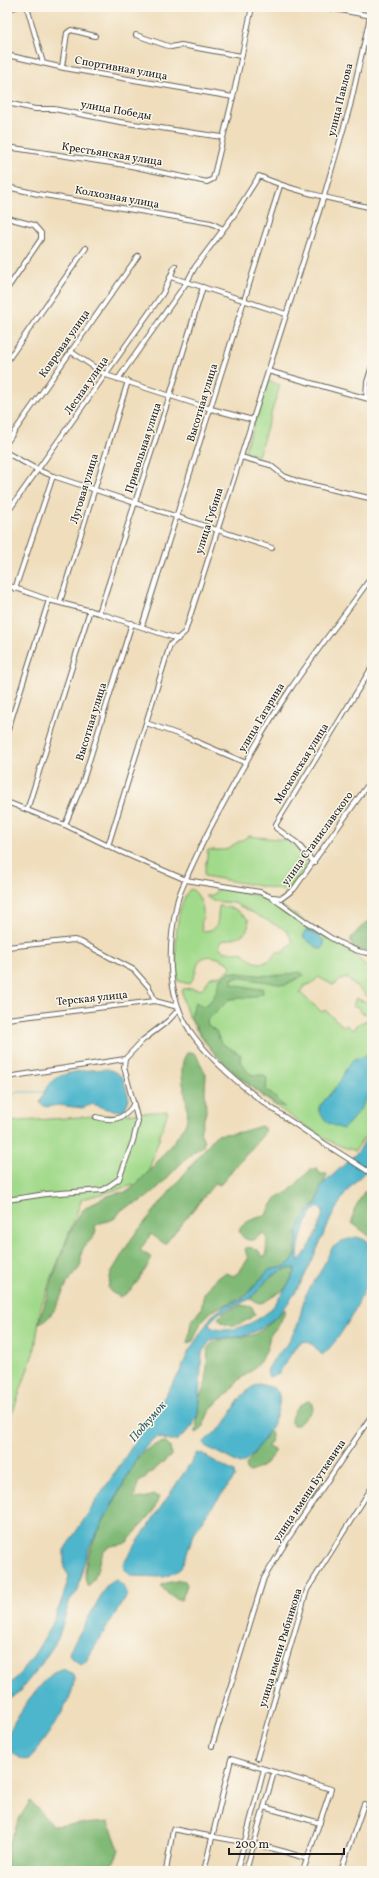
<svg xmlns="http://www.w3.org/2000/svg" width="379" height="1878" font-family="Vollkorn,serif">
	<rect width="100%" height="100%" fill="#fbf7ec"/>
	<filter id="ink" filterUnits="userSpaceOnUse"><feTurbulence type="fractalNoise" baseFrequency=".025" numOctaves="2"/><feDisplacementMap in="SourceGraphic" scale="8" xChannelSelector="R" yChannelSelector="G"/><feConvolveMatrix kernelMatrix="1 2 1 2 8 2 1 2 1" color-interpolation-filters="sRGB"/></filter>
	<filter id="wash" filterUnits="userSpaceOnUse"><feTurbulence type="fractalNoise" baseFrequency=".012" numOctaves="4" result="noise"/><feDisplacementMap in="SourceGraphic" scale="16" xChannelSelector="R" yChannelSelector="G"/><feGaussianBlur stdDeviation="0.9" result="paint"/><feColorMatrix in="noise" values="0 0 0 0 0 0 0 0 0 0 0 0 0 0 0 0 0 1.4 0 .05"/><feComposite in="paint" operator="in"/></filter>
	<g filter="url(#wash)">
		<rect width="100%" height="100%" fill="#efddbb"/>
		<!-- green -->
		<g fill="#a2da8b" stroke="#5f7b54">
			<path d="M268,381L280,385L258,456L244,452Z"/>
			<path d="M249,836L286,840L305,854L306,868L287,891L204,876L208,850H224Z"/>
			<path d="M219,888L256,895L280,905L346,948L356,956L372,973V1012L368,1014L362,1013L357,1006L355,1008L353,1006L356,998L365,1002L369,998L346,977L333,985L318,977L313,983L304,986L300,993L322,1012L325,1010L343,1026L346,1025L353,1030L356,1025L372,1018V1126L355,1151C349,1148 344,1148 338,1145C328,1141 318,1134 309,1128C267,1102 185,1044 182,991L183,989L191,988L201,990L211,977L223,975L231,967L230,964C222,959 204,950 198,964C195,972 195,978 189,984L178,981C174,958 174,907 190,889C197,890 202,903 203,910C204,918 199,924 203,931L211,930L217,925L219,906L235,909L248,919C252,936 234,938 221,941L219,946L224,952H242L254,962L263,963L270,960L277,952L285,951L293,942L287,931L282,928L234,903L213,901L205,896H212Z"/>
			<path d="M168,1111L145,1182L82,1199L41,1306L35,1348L13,1412L7,1418V1122Z"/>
		</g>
		<!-- forest -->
		<g fill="#81ba77" stroke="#4e6b4a">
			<path d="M372,921V950C362,951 350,950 351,938L365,923Z"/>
			<path d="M230,972C257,975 273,978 299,972L304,975L285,985L237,977L232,979V984L252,989L262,988L263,993L254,997L230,999L207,1020L208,1025L216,1031L220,1041L223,1044L241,1055L240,1060C248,1072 247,1076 263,1075L267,1078L266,1089L285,1107L276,1105C241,1079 210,1057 191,1017L195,1002L203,1006C216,1000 217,989 221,978Z"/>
			<path d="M192,1052L196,1055L206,1074L205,1091L206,1112L200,1132L204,1141L203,1146C178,1161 168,1181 146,1198C139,1203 130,1205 123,1209C119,1211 119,1215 115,1218C110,1222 101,1221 95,1226C99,1238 86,1241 82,1251C80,1256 82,1262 80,1267C77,1271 73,1275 70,1279C60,1293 57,1317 39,1323C44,1304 71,1218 84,1209C92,1203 105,1196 114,1194C118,1192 122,1193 126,1192C139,1186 175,1141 184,1127C196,1108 172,1074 187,1053Z"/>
			<path d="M261,1126L265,1129L263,1135L220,1185L215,1183L165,1244L151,1234L140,1250L152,1258C144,1271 135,1291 120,1297L111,1292L108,1288L111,1273L132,1238L216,1135L241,1132Z"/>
			<path d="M317,1168L320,1174H327L318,1200L308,1210L296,1246V1255L291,1262L284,1267L269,1270L244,1296L212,1311L201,1322L193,1341L188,1343L191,1322L201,1309L204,1294L217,1277L227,1273L233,1276L239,1272L248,1259L245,1249L247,1247L257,1249L263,1257L267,1255C264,1247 271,1239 263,1233L254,1240C247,1241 242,1238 239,1231C243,1221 256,1218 266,1215L276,1198L288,1192L310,1170Z"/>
			<path d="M372,1189V1238L352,1223L354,1210L364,1192L366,1190Z"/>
			<path d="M288,1268H293L295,1272L285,1289L264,1302L259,1303L250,1299L271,1276Z"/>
			<path d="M241,1305L252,1307L255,1314C245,1323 228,1332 218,1318L223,1313Z"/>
			<path d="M284,1310H286L279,1325L270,1335L267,1349L259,1363L250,1372L238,1380L229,1393L218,1401L209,1412L201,1430L196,1433L199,1399L206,1382L208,1348C219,1332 242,1342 257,1333C267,1327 275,1317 284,1310Z"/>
			<path d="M309,1401L312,1404L313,1410L298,1425H293L291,1423C290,1413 300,1403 309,1401Z"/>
			<path d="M269,1431H271L272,1436L268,1447L274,1450V1453C268,1462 261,1469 249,1472L247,1470L246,1465Z"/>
			<path d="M166,1442L170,1446L171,1456L138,1483L134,1499L144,1498L153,1495L159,1497L153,1512L127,1542C121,1546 115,1544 109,1547C98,1554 99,1569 94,1579C92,1582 90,1584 88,1587C75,1564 109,1512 120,1491C126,1480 131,1468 138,1458C145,1449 156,1443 166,1442Z"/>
			<path d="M180,1580L185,1581L187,1585L182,1599L180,1600L168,1594L161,1586L163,1584Z"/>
			<path d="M30,1801L53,1826L109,1822L119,1850L110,1871H7V1849L19,1819Z"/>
		</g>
		<!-- water -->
		<g fill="#4eb6cc" stroke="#356974" fill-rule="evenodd">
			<path d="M306,930L311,931L324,940V945L322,949H319L304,938L303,934Z"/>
			<path d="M372,1053C372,1063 374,1075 372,1085C369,1099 354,1119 343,1129L328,1123L319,1112V1107L339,1083L346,1069L352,1061Z"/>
			<path d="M108,1069L117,1073L123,1078L129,1099L125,1109L121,1111L107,1109L93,1104L82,1108L58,1105L46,1107L40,1103C43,1096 45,1088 50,1083C62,1070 91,1070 108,1069Z"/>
			<path d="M372,1128V1166C361,1175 351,1185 343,1197C313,1243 304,1313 247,1335C237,1339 222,1337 211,1340L202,1352L198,1414L192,1427L176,1441L166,1440L158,1437L151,1441L138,1456L89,1548L83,1567L78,1591L70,1600L58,1639L40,1666L19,1692L7,1701V1687C35,1662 61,1612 69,1576L64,1568V1550L156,1410L179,1374L189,1351L212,1316L225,1306L244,1298L269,1270L284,1267L291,1262L296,1255L297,1233L301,1222L318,1200L321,1186L359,1151ZM318,1206L323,1211C321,1225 309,1251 299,1261C295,1248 307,1214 318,1206ZM288,1268L295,1269C295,1276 289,1282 286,1288C280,1296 276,1304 269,1311C256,1323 226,1337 209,1326L210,1322L219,1313L250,1299L271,1276Z"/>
			<path d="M357,1237L368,1241C369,1248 371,1256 371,1263C370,1287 341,1341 322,1355C315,1348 314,1343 304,1341L297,1345L279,1373L269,1377L267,1371L273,1360L288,1343L298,1324L305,1296L320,1272L332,1248L342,1241Z"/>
			<path d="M259,1384C265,1386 273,1386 277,1391C289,1406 255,1459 240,1464L205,1446L204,1442C209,1436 216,1433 221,1428C235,1412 237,1392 259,1384Z"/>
			<path d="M197,1453L202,1454L234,1472L235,1477L205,1516L195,1532L181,1568L176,1572L164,1577L132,1576L124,1570L123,1564Z"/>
			<path d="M115,1579C121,1584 127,1587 127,1595L86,1661L81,1664L72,1659L69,1655L70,1650L107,1585Z"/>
			<path d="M63,1669L71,1673L74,1677C76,1699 43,1741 30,1759C24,1761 21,1759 16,1755C12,1752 8,1748 7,1743C5,1728 40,1684 52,1674C55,1672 59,1671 63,1669Z"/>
		</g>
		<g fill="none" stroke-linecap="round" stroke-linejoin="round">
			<!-- stream -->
			<path stroke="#4eb6cc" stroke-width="1" d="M7,1095L19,1092H44"/>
		</g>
	</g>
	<g filter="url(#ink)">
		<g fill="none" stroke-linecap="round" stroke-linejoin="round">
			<!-- minor casing -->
			<g stroke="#666054" stroke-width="6">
				<g id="minor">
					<path d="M27,7L43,63"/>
					<path d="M324,7L372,16"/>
					<path d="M7,9L16,7"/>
					<path d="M136,35L171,47L181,45L241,56"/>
					<path d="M7,55L64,68L233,97"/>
					<path d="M62,67L67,33L71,30L95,36"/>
					<path d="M7,103L35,109H54L120,122L222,137"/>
					<path d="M7,147L131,166L207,182L213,179L233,97L252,7"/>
					<path d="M7,187L38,194L211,223L223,229"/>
					<path d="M7,218L34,225L41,233V239L7,289"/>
					<path d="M171,277L286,314"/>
					<path d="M70,351L106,375L211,409L253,420"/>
					<path d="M7,361L86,248"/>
					<path d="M268,371L372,400"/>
					<path d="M118,379L187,282L195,267L234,215L259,176C295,192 334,199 372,208"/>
					<path d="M366,398L367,382L372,366"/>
					<path d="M7,442L138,256"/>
					<path d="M7,453L38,470L53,476L272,548"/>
					<path d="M241,457L270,465L284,476L300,482L369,498L372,496"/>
					<path d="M7,513L163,293L175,266"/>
					<path d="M372,576C345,615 315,652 289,691C264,728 242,769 221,808C209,829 199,850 189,872C185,882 179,893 177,903C168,945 166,994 190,1031C230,1089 313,1135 372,1174"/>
					<path d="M7,585L49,600L99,613L178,639"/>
					<path d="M15,589L53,476"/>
					<path d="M60,602L128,381"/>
					<path d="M99,613L170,395L203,287"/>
					<path d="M142,626L280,186"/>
					<path d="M146,723L186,737L246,763"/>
					<path d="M7,733L49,600"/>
					<path d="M7,802L65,825L121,852L186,880L260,892L271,897C293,912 347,955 372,953"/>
					<path d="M27,810L90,610"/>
					<path d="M65,825L81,787L132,623"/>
					<path d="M108,846L170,645L185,632L324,196L350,106L372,8"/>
					<path d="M314,863L297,843L276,828V824L372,667"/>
					<path d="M273,897L282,898L294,889L372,779"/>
					<path d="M7,947L74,940L81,942L134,970L149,987L155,1001"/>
					<path d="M7,1019L155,1001L178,1007"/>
					<path d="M7,1077L125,1059L143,1040L168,1021L179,1009"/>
					<path d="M96,1117C112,1122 126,1119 134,1103"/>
					<path d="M7,1200L46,1194L103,1190L119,1179L133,1141L138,1121L124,1067L125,1059"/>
					<path d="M212,1746L264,1578L289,1537L372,1415"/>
					<path d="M257,1758L307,1590L372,1487"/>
					<path d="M264,1807L320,1823"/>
					<path d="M166,1871L173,1829C218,1839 264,1843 307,1859"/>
					<path d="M204,1871L231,1759L331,1789L303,1871"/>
					<path d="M237,1871L264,1769"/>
					<path d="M246,1871L274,1772"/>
					<path d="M341,1871L364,1804"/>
				</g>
			</g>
			<!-- minor -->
			<use href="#minor" stroke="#fff" stroke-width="4"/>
		</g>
	</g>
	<g text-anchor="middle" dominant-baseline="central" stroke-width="3" stroke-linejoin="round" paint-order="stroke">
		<!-- street labels -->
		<g font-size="11" fill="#1c1c1c" stroke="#fbf7ec">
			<text transform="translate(121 69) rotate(10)">Спортивная улица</text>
			<text transform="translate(341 100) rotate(-76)">улица Павлова</text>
			<text transform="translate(116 111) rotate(10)">улица Победы</text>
			<text transform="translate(112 155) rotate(9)">Крестьянская улица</text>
			<text transform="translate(117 198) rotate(10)">Колхозная улица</text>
			<text transform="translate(65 344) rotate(-55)">Ковровая улица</text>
			<text transform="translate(87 386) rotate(-55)">Лесная улица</text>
			<text transform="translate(203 403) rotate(-73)">Высотная улица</text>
			<text transform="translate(144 448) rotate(-72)">Привольная улица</text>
			<text transform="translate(85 489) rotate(-73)">Луговая улица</text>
			<text transform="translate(210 521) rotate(-72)">улица Губина</text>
			<text transform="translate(262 718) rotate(-59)">улица Гагарина</text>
			<text transform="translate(92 722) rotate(-73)">Высотная улица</text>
			<text transform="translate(302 764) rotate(-58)">Московская улица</text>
			<text transform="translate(318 839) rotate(-54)">улица Станиславского</text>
			<text transform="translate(92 999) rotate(-6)">Терская улица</text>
			<text transform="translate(310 1491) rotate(-56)">улица имени Буткевича</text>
			<text transform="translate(281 1648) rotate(-73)">улица имени Рыбникова</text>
		</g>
		<!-- water labels -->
		<g font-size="12" font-style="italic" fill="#305a62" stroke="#fbf7ec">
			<text transform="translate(148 1422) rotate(-49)">Подкумок</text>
		</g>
	</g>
	<!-- margin -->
	<rect width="379" height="1878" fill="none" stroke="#fbf7ec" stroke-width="24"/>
	<!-- scale -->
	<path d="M229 1848v6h115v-6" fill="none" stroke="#1c1c1c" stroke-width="2"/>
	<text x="235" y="1848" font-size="12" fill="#1c1c1c" stroke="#fbf7ec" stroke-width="3" paint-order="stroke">200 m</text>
</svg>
